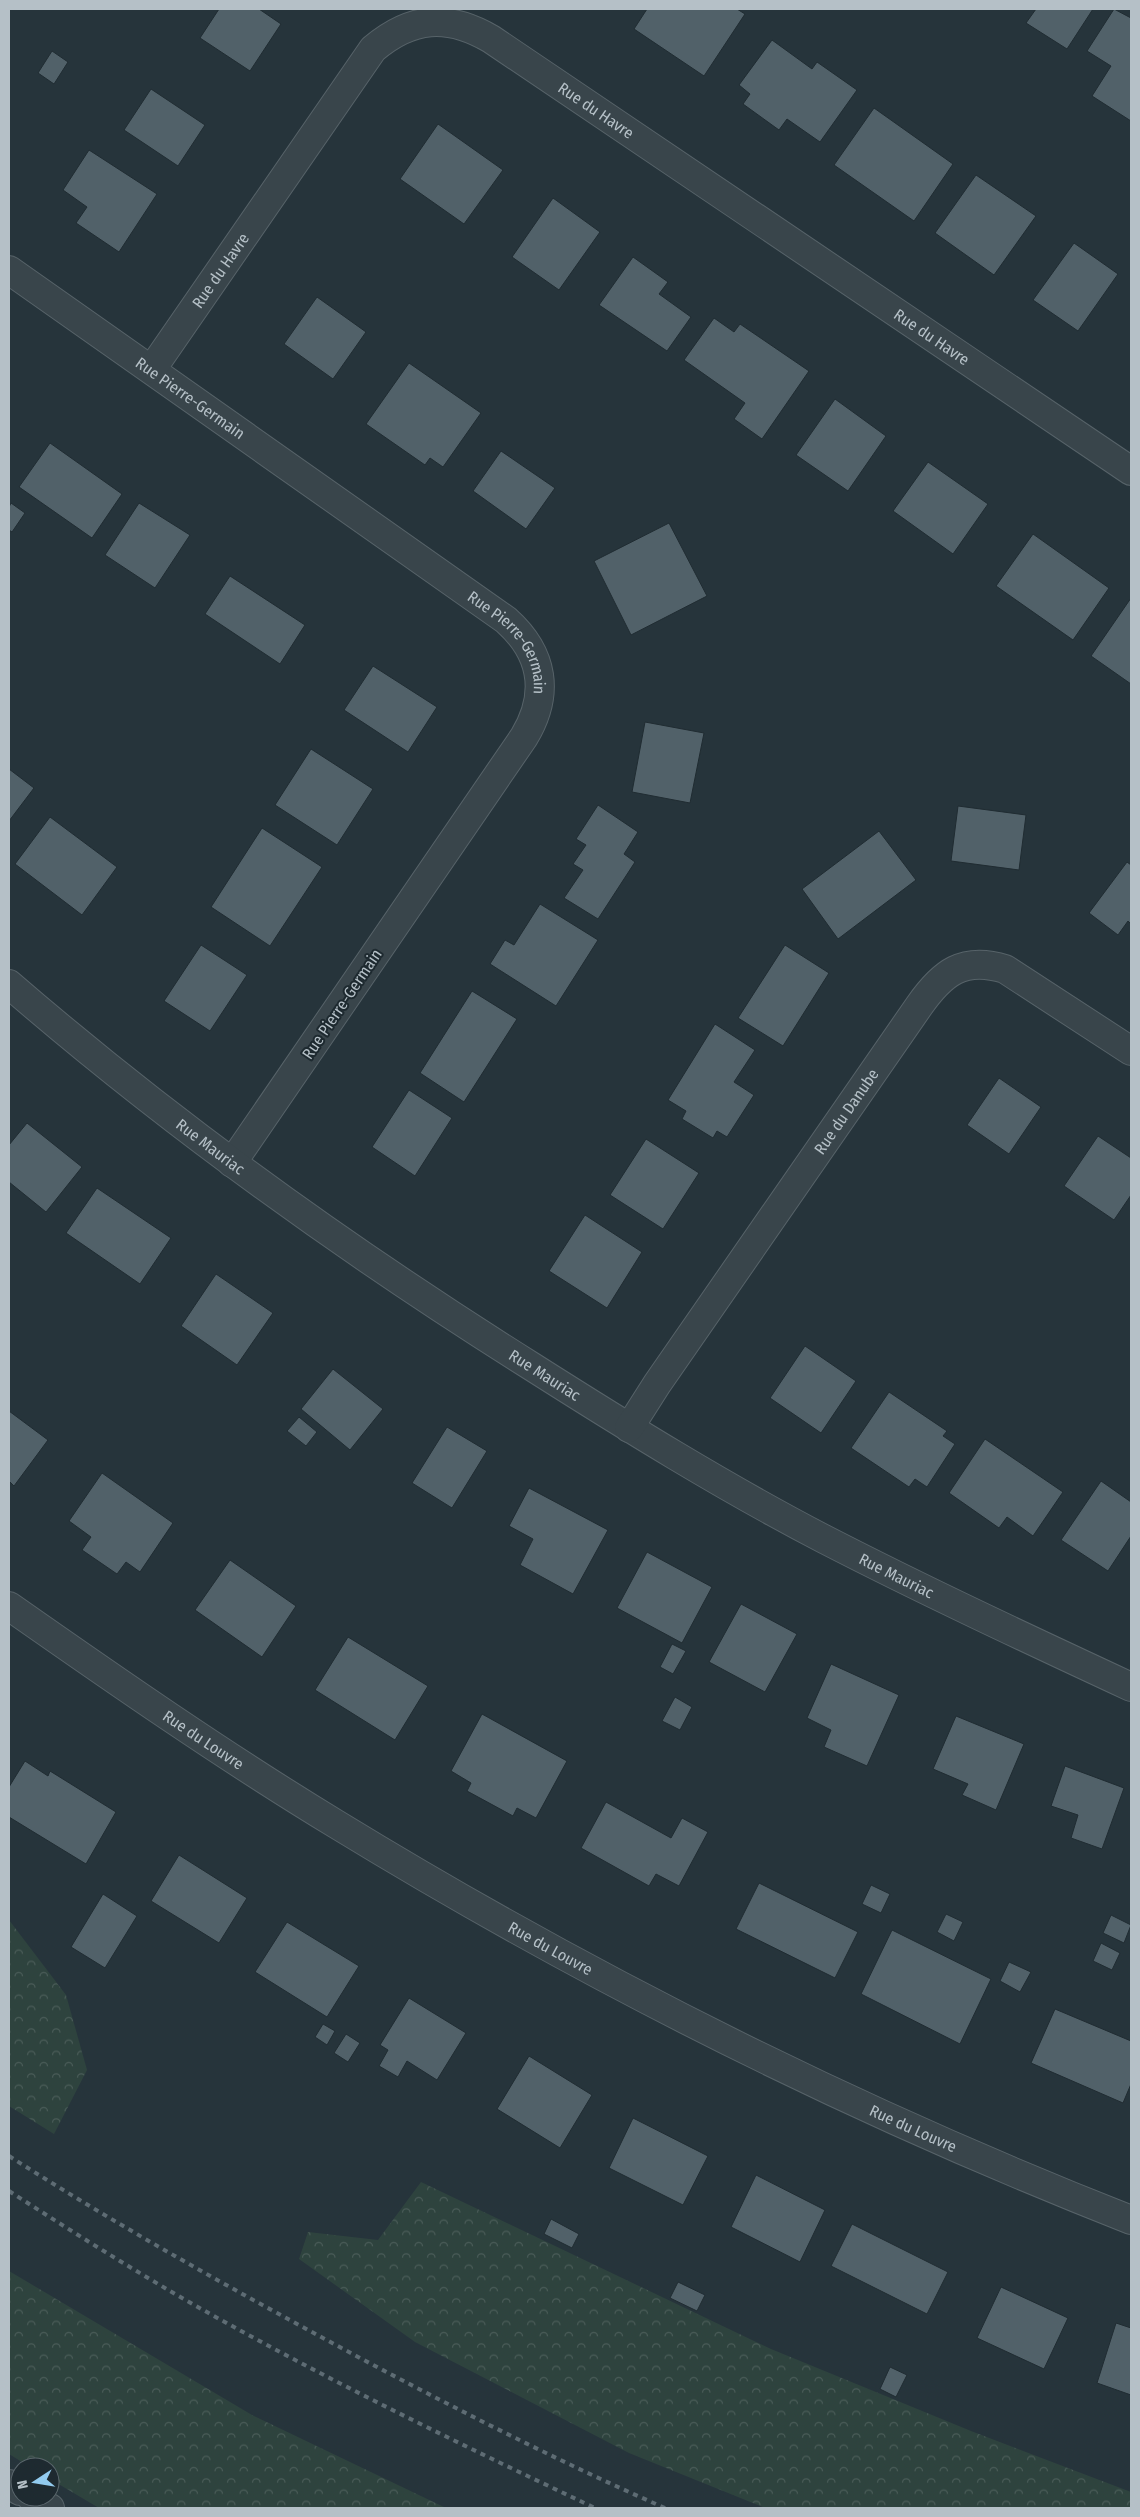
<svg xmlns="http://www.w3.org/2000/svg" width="1140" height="2517" font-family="'Fira Sans Condensed',sans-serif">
	<defs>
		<pattern id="forest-crowns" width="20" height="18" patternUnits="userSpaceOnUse" patternTransform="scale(1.25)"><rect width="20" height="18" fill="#2e433e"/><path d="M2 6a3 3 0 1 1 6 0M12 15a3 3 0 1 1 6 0" fill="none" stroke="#4a5c58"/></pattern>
	</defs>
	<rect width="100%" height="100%" fill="#26343b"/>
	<!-- forest -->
	<g fill="url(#forest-crowns)">
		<path d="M9,1920L66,1995L87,2070L54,2134L9,2106Z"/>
		<path d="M421,2182L771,2349L971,2431L1131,2492V2508H765L629,2453L415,2342L299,2259L308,2232L378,2240Z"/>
		<path d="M9,2271L252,2415L446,2508H99L50,2479V2467H30L9,2454Z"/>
	</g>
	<!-- building -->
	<g fill="#516169" stroke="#202c32">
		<path d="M219,9H259L281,24L250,71L200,38Z"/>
		<path d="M647,9H737L745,14L704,76L634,29Z"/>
		<path d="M1036,9H1093L1067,49L1026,23Z"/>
		<path d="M1114,9L1131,18V121L1092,96L1111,66L1087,51Z"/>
		<path d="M772,40L812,69L817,62L857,90L820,142L787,119L779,130L743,104L750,94L739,85Z"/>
		<path d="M52,51L68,62L54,84L38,73Z"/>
		<path d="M151,89L205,125L178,166L124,130Z"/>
		<path d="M874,108L953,164L914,221L834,165Z"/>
		<path d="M438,124L503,170L464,224L400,179Z"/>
		<path d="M89,150L157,194L119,252L76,223L87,207L63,190Z"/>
		<path d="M976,175L1036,216L994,275L935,233Z"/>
		<path d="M553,198L600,232L559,290L512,257Z"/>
		<path d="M1074,243L1118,274L1078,331L1033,300Z"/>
		<path d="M633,257L668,282L659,294L691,317L667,351L599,305Z"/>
		<path d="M317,297L366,332L333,379L284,344Z"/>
		<path d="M714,318L734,332L740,324L809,371L762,439L734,419L745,403L684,360Z"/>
		<path d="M409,363L481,413L443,467L430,458L425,465L366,424Z"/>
		<path d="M835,399L886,436L848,491L796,455Z"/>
		<path d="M50,443L122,494L92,538L19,487Z"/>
		<path d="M501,451L555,488L526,529L473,491Z"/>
		<path d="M928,462L988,504L953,554L893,511Z"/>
		<path d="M11,503L25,513L12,532L9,530V507Z"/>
		<path d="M139,503L190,535L155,588L105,555Z"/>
		<path d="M669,523L707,596L631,635L594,561Z"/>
		<path d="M1033,534L1109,588L1073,640L996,586Z"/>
		<path d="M230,576L305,625L280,664L205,614Z"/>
		<path d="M1131,598V684L1091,656Z"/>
		<path d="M373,666L437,707L408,752L344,710Z"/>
		<path d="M645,722L704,733L690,803L632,792Z"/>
		<path d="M311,749L373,789L337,845L275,805Z"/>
		<path d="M9,769L34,788L9,821Z"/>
		<path d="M598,805L638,832L624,854L635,862L598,919L564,898L583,870L573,864L586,845L576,839Z"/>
		<path d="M958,806L1026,815L1019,870L951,861Z"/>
		<path d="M50,817L117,867L82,915L15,864Z"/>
		<path d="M262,828L322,867L270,946L211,907Z"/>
		<path d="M879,831L916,880L838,939L802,889Z"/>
		<path d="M1127,862L1131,865V924L1128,921L1118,935L1089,913Z"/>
		<path d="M540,904L598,940L556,1006L490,964L505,940L514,945Z"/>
		<path d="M201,945L247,975L210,1031L164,1001Z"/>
		<path d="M785,945L829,973L783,1046L738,1018Z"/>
		<path d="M472,991L517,1019L464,1102L420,1073Z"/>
		<path d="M715,1024L755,1050L734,1082L754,1095L727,1137L717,1131L713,1138L682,1119L686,1111L668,1100Z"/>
		<path d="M999,1078L1041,1107L1009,1154L967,1125Z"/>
		<path d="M409,1090L452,1118L415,1176L372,1147Z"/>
		<path d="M27,1123L82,1167L46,1212L9,1182V1145Z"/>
		<path d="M1098,1136L1131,1158V1195L1114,1220L1064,1186Z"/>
		<path d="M646,1139L699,1173L663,1229L610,1195Z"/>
		<path d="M97,1188L171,1238L140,1284L66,1233Z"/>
		<path d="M585,1215L642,1252L607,1308L549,1271Z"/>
		<path d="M216,1274L273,1313L237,1365L181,1326Z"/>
		<path d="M805,1346L856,1381L821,1433L770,1398Z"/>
		<path d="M333,1369L383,1409L350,1450L301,1409Z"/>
		<path d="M889,1392L947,1431L943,1436L955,1444L927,1487L915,1479L909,1487L851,1448Z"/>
		<path d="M9,1411L48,1440L14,1486L9,1481Z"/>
		<path d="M299,1417L317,1432L306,1446L287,1431Z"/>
		<path d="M447,1427L487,1451L452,1508L412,1483Z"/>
		<path d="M985,1439L1063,1492L1033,1536L1007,1517L999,1528L949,1493Z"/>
		<path d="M102,1473L173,1523L140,1572L126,1562L117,1574L82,1550L91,1537L69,1521Z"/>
		<path d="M1101,1481L1131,1502V1536L1108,1571L1061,1540Z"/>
		<path d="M529,1488L608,1530L573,1594L520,1565L533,1539L509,1526Z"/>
		<path d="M647,1552L712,1587L682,1643L617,1608Z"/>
		<path d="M230,1560L296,1606L262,1657L195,1610Z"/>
		<path d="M741,1604L797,1634L765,1692L709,1662Z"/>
		<path d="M348,1637L428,1686L395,1740L315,1690Z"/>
		<path d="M672,1644L686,1651L673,1674L660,1667Z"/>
		<path d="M831,1664L899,1695L867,1766L824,1747L831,1730L807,1718Z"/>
		<path d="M675,1697L692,1707L680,1730L662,1721Z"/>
		<path d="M482,1714L567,1761L536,1818L517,1808L513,1816L467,1791L471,1783L451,1771Z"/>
		<path d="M956,1716L1024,1744L996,1810L962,1795L968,1784L933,1769Z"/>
		<path d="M25,1761L48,1776L50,1771L116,1812L86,1864L9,1817V1787Z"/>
		<path d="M1065,1766L1124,1788L1102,1849L1071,1838L1078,1815L1051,1806Z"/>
		<path d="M606,1802L671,1838L682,1818L708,1832L679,1886L656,1874L649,1886L581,1848Z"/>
		<path d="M179,1855L247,1898L219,1943L151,1901Z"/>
		<path d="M759,1883L858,1932L835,1978L736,1929Z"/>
		<path d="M871,1885L890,1894L881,1913L862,1904Z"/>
		<path d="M103,1894L137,1916L105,1968L71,1947Z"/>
		<path d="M946,1914L963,1922L954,1941L937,1932Z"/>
		<path d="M1111,1915L1131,1925L1124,1943L1103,1933Z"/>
		<path d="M287,1922L359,1966L327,2017L255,1972Z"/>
		<path d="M892,1930L991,1979L960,2044L861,1994Z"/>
		<path d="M1101,1943L1120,1953L1112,1970L1093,1961Z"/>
		<path d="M1009,1962L1031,1972L1020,1992L1000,1981Z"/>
		<path d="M409,1998L466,2033L437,2080L407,2061L398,2077L379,2066L388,2050L380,2045Z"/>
		<path d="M1055,2009L1131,2041V2084L1123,2103L1031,2063Z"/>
		<path d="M323,2024L335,2031L327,2045L315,2037Z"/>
		<path d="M346,2034L360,2043L348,2062L334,2053Z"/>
		<path d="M529,2056L592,2095L560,2148L497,2109Z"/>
		<path d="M633,2118L708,2156L683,2205L609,2168Z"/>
		<path d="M756,2175L825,2210L800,2262L731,2227Z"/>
		<path d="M551,2219L579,2234L572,2248L544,2234Z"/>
		<path d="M852,2224L948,2272L927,2314L831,2266Z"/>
		<path d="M678,2282L705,2295L697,2311L670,2298Z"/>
		<path d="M1001,2287L1068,2318L1044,2369L977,2338Z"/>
		<path d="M1116,2323L1131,2328V2395L1097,2383Z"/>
		<path d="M890,2367L907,2375L896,2397L880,2389Z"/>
	</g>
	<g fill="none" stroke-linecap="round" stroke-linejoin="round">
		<!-- street casing -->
		<g stroke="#576369" stroke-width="30">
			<g id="street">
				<path id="s1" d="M9,270L506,620C544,654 550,694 524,737L232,1163"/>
				<path id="s2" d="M152,369L373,49C412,16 448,14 491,39L1131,471"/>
				<path id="s3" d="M9,984C173,1126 348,1251 531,1366C627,1427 724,1487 824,1539C925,1591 1028,1639 1131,1687"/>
				<path id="s4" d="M629,1428L657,1384L919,1006C942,973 963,956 1005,969L1131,1051"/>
				<path id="s5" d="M9,1606C116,1681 224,1756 336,1824C588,1978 856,2112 1131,2220"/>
				<path d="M9,2484L20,2491"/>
				<path d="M31,2497L50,2508"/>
			</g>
		</g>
		<!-- street -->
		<use href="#street" stroke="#39454b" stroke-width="28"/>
		<!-- rail -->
		<g stroke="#5e6c74" stroke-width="4" stroke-dasharray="5 5" stroke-linecap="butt">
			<path d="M9,2156C123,2229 241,2294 360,2358C460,2411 562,2463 665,2508"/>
			<path d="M9,2191C79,2236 150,2281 223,2321C344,2388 470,2449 595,2508"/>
		</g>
	</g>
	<g text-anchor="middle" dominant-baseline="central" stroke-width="4" stroke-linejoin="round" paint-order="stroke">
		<!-- street labels -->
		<g font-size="16" fill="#b5c0c7" stroke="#1e2a30">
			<text stroke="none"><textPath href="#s2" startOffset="644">Rue du Havre</textPath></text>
			<text stroke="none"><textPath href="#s2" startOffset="120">Rue du Havre</textPath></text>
			<text stroke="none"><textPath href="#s2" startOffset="1049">Rue du Havre</textPath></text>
			<text stroke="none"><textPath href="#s1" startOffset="222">Rue Pierre-Germain</textPath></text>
			<text stroke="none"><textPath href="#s1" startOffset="628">Rue Pierre-Germain</textPath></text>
			<text transform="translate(342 1004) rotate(-56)">Rue Pierre-Germain</text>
			<text stroke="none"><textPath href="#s4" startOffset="384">Rue du Danube</textPath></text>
			<text stroke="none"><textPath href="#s3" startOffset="259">Rue Mauriac</textPath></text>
			<text stroke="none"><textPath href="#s3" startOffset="664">Rue Mauriac</textPath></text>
			<text stroke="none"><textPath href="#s3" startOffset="1069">Rue Mauriac</textPath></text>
			<text stroke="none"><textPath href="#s5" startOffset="236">Rue du Louvre</textPath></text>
			<text stroke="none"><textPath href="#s5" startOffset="641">Rue du Louvre</textPath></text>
			<text stroke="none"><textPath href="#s5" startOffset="1046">Rue du Louvre</textPath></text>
		</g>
	</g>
	<!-- border -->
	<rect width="1140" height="2517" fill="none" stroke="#b5c0c7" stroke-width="20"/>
	<!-- north arrow -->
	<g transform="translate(35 2482) rotate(258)"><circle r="24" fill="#1e2a30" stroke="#5a666c"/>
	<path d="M0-4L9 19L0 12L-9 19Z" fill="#92cbef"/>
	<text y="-8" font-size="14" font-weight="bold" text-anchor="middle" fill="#b5c0c7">N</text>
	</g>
</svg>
